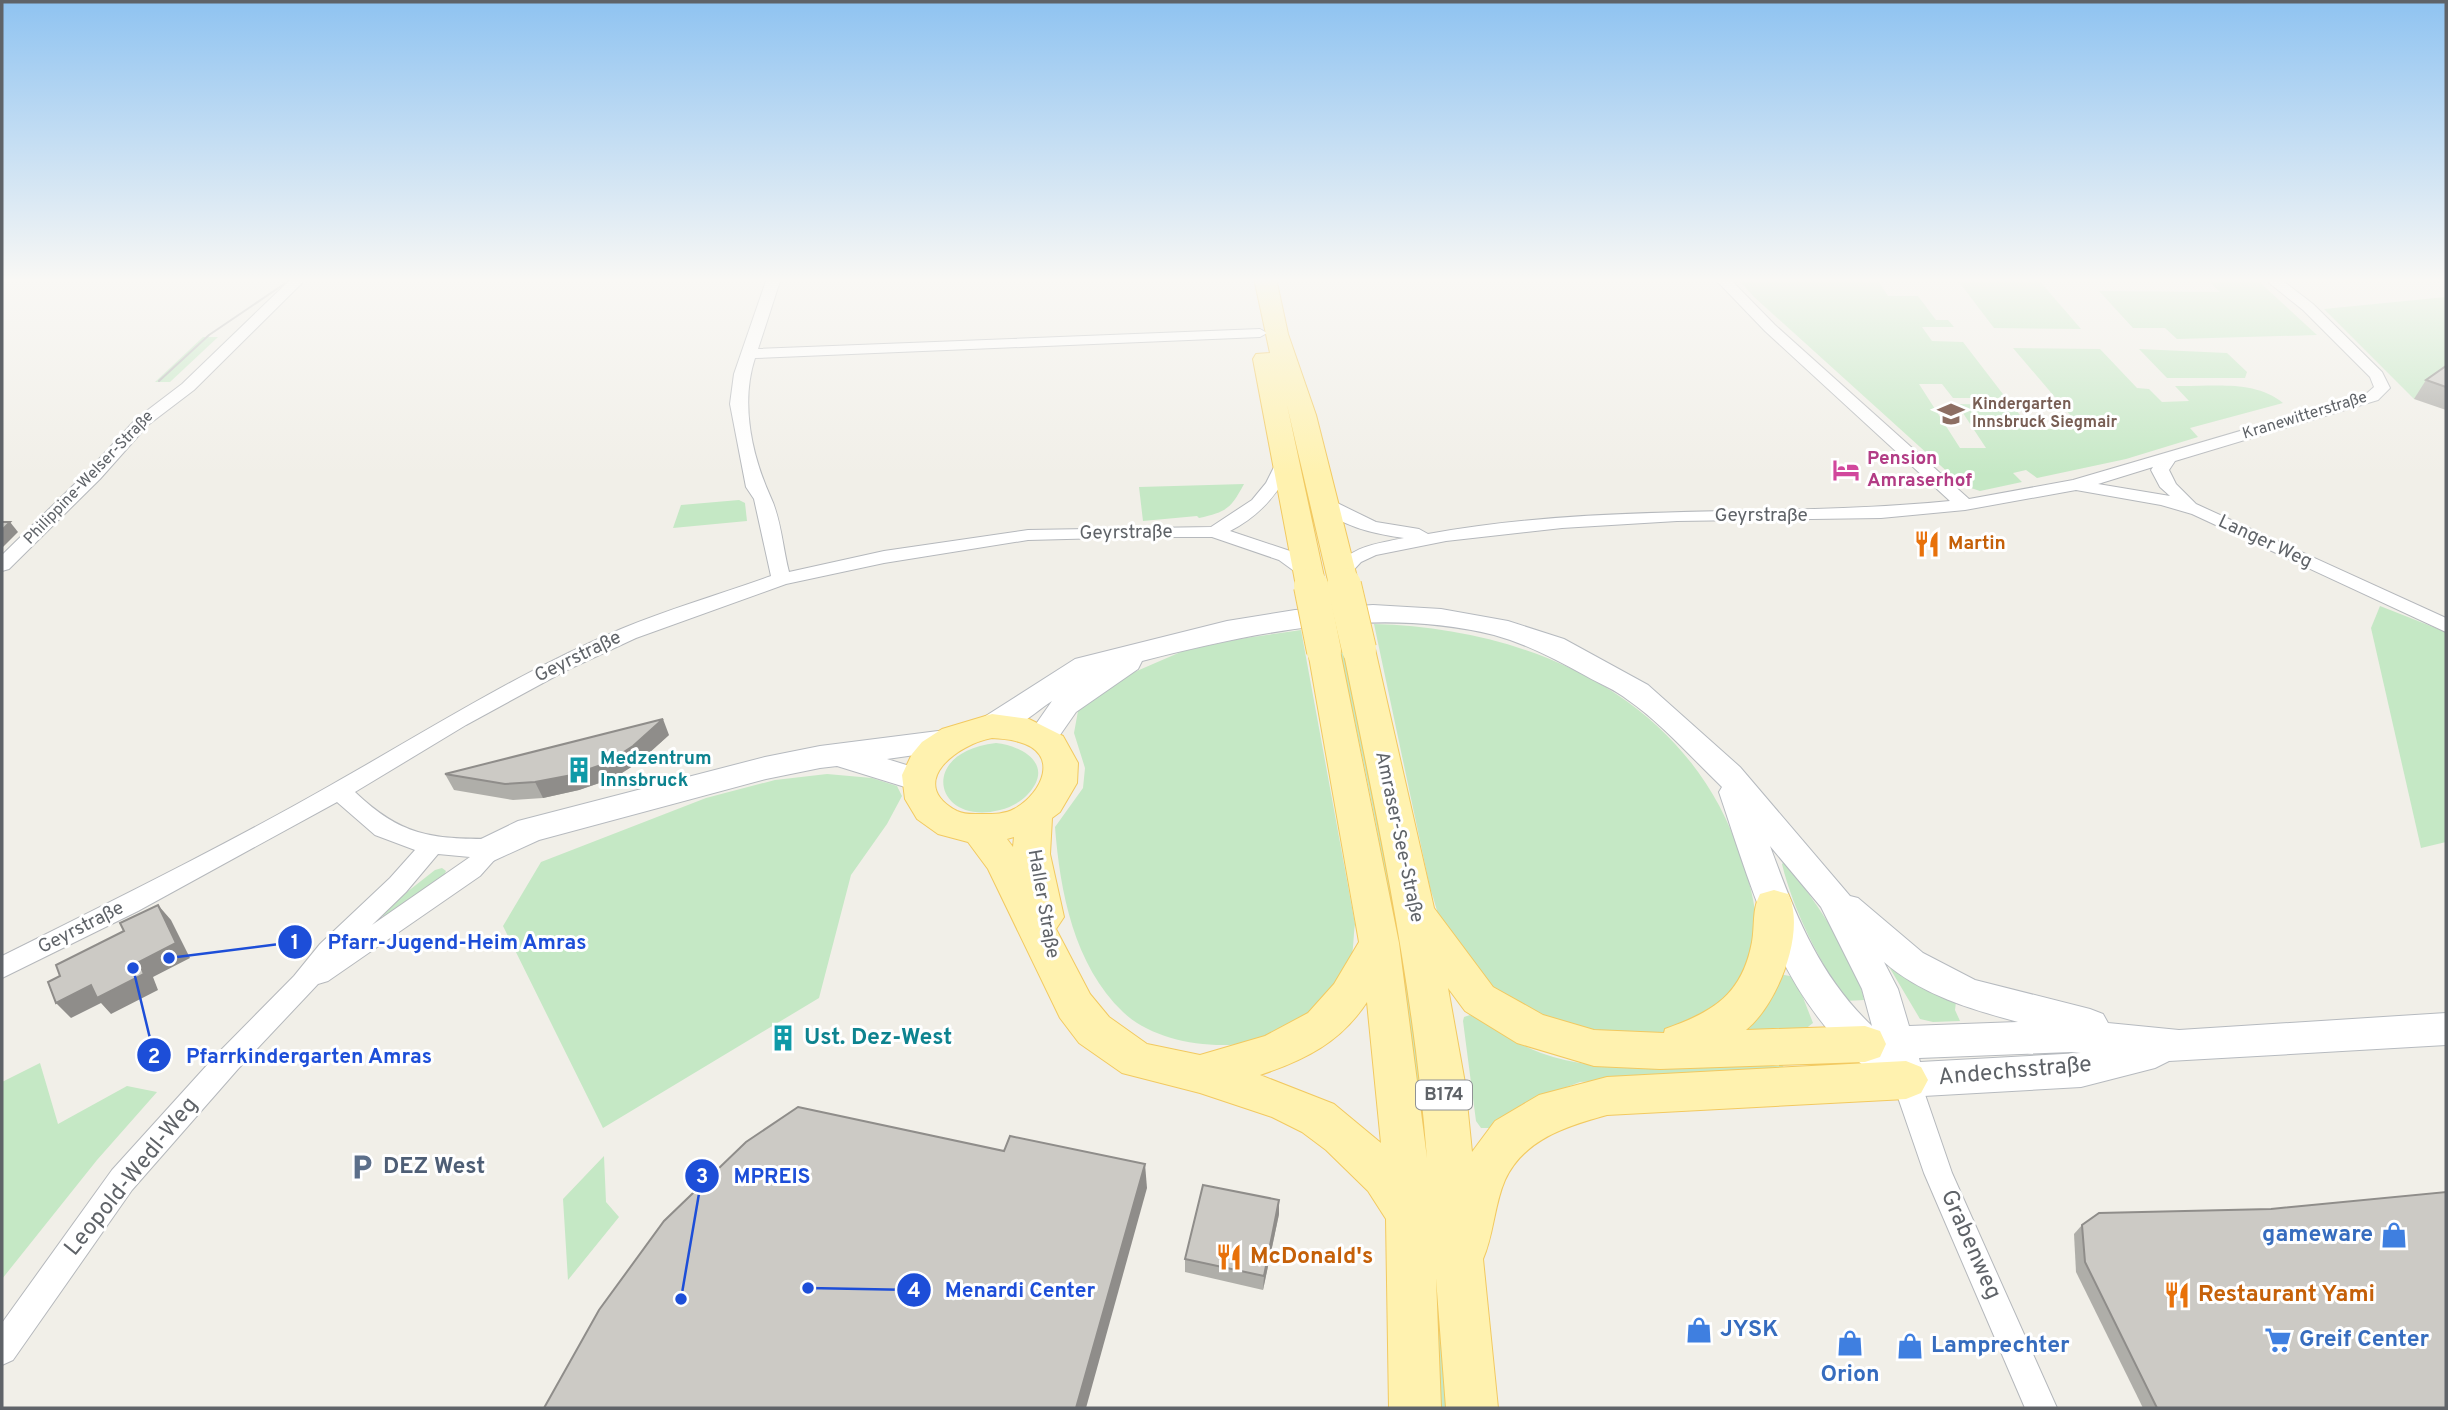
<svg xmlns="http://www.w3.org/2000/svg" width="2448" height="1410" font-family="Overpass,sans-serif">
	<rect width="100%" height="100%" fill="#f1efe8"/>
	<!-- green -->
	<g fill="#c5e8c5">
		<path d="M1737,278H1876L1888,296H1918L1936,320H1948L1954,327H1922L1932,341L1963,342L2006,398H1953L1942,384H1919L1960,448H1986L1957,404L2012,405L2031,429H2082L2013,348L2100,349L2137,388L2149,389L2162,402L2189,401L2175,386C2211,387 2254,379 2283,403L2190,428L2198,437L2126,459L2037,478L2026,470L2013,473L2022,482L1980,491L1962,485L1753,296Z"/>
		<path d="M1956,278H2037L2081,329L1994,328Z"/>
		<path d="M2195,278H2255L2317,335L2177,339L2165,328H2133L2099,291L2220,292L2205,278Z"/>
		<path d="M2446,297V387L2414,399L2324,309Z"/>
		<path d="M203,337H218L170,382H155Z"/>
		<path d="M2139,349L2227,353L2247,372L2245,378H2167Z"/>
		<path d="M1244,484C1231,508 1227,512 1199,518L1197,516L1143,521L1139,487Z"/>
		<path d="M739,500L745,503L747,521L673,528L681,505Z"/>
		<path d="M2380,606L2446,632V842L2421,848L2371,628Z"/>
		<path d="M1374,624C1531,628 1689,697 1741,857C1751,885 1764,931 1751,960C1746,971 1732,998 1724,1006C1717,1012 1676,1032 1667,1034C1658,1035 1580,1033 1572,1031C1557,1027 1507,1003 1495,995C1486,989 1446,934 1441,923C1437,912 1434,899 1430,888Z"/>
		<path d="M1301,630L1355,924C1353,937 1354,955 1349,966C1341,985 1315,1015 1298,1026C1253,1056 1162,1050 1123,1012C1074,965 1060,892 1055,827L1083,788L1085,768L1074,733L1078,711L1116,680L1183,651L1239,639Z"/>
		<path d="M1345,649L1401,917L1442,1259L1450,1408H1439C1434,1285 1428,1159 1411,1037C1394,907 1368,778 1339,650Z"/>
		<path d="M996,743C1023,746 1055,765 1028,794C1021,802 1011,807 1000,810C935,827 916,752 996,743Z"/>
		<path d="M827,774L872,778L897,786L902,796L887,824L851,875L819,998L603,1128L503,926L541,862L706,798L775,780Z"/>
		<path d="M1784,862C1810,892 1857,961 1864,1000L1845,1001C1819,959 1794,913 1782,864Z"/>
		<path d="M442,868L446,871L442,880L390,919L379,914L435,870Z"/>
		<path d="M1888,965L1956,1002L1955,1010L1960,1021L1933,1022L1920,1019Z"/>
		<path d="M1779,974L1795,977L1813,1023L1804,1030H1750L1748,1028Z"/>
		<path d="M1470,1015C1494,1027 1515,1044 1541,1053C1615,1079 1703,1064 1780,1060L1785,1070L1580,1082L1522,1104L1496,1128H1481L1476,1121L1463,1021L1464,1017Z"/>
		<path d="M40,1063L58,1124L127,1086L157,1092L97,1160L2,1279V1082Z"/>
		<path d="M604,1156L606,1202L619,1217L568,1280L563,1199Z"/>
	</g>
	<g fill="none" stroke-linecap="round" stroke-linejoin="round">
		<!-- street casing -->
		<g stroke="#b5b8bc" stroke-width="2">
			<g id="street">
				<path d="M292,278H307L194,390L148,425L100,479L9,569L2,571V555L88,471L136,419L182,384Z"/>
				<path d="M767,278H781L758,349L1260,329L1267,333L1260,337L755,358C740,404 752,456 771,498C781,519 783,549 789,572L884,551L1028,530L1211,527L1252,500L1266,483L1280,455L1286,454L1294,459C1281,492 1261,515 1230,531L1293,552L1317,572L1315,576H1301L1279,560L1212,537H1144L1028,540L884,563L786,584L636,638L565,671L466,725L355,792C401,836 431,839 493,839L501,842L505,848L480,876L328,981L318,984L238,1069L132,1190L13,1360L2,1365V1323L112,1170L218,1053L294,976L320,944L390,878L415,850L375,835L337,802L138,911L2,978V956C112,901 224,846 331,785C427,731 519,672 621,629C669,609 721,594 771,576L754,499L746,487L730,404L734,374ZM438,854L470,857L372,925L406,892Z"/>
				<path d="M1714,278H1729L1775,325L1969,499L2073,480L2366,394L2374,387L2370,377L2303,310L2263,278H2279L2313,304L2382,372L2390,388L2378,400L2175,461L2169,470L2176,484L2196,504L2446,618V632L2192,514L2161,505L2076,490L1965,510L1881,518L1677,521L1562,528L1446,541L1376,555L1361,562L1348,576H1334L1332,572C1350,546 1375,544 1404,538C1375,534 1336,526 1316,502L1325,497L1376,522L1419,529L1428,534C1600,502 1777,518 1950,501L1765,331ZM2153,467L2151,470L2160,487L2170,496L2098,484Z"/>
				<path d="M1906,1068L1916,1071L1920,1080L1952,1173L2057,1408H2025L1924,1173L1892,1080L1896,1071Z"/>
			</g>
		</g>
		<!-- secondary casing -->
		<g stroke="#b6babf" stroke-width="2">
			<g id="secondary">
				<path d="M1373,605L1441,609L1508,621L1564,639L1648,685L1740,767L1850,896L1858,898L1923,953L1975,980L2090,1009L2103,1014L2108,1023L2179,1030L2446,1013V1045L2169,1061L2155,1068L2081,1087L1906,1097L1892,1092L1884,1069C1869,1075 1857,1060 1848,1051C1776,982 1750,883 1719,792L1722,787L1718,783C1689,755 1661,723 1628,700C1616,690 1600,684 1586,676C1557,660 1527,644 1494,635C1378,606 1255,632 1142,661L1138,669L1076,712L1053,745L1042,748L1031,745L1027,737L1052,701C1032,714 1006,741 981,733L977,726L981,719L1075,659L1227,621L1295,610ZM1770,846L1821,907L1862,989L1872,1026C1819,976 1794,912 1770,846ZM1884,962C1922,995 1970,1009 2018,1022L1909,1026L1898,989ZM2071,1052L2081,1053L1920,1062L1919,1058Z"/>
				<path d="M946,730L957,733L961,741L957,749L887,759L929,772L934,780L929,788L918,791L837,766L820,768L766,779L539,840L493,861L481,857L476,848L481,839L518,821L765,757L820,746Z"/>
			</g>
		</g>
		<!-- primary casing -->
		<g stroke="#f2c960" stroke-width="2">
			<g id="primary">
				<path d="M1254,278H1276L1288,334L1316,415L1359,585L1355,592L1344,594L1333,592L1329,585L1287,405L1326,586L1322,593L1311,595L1300,593L1296,586L1253,359L1256,354L1270,353Z"/>
				<path d="M1359,639L1370,642L1375,649L1434,908L1493,987L1543,1015L1594,1030L1664,1033L1665,1029C1713,1012 1742,995 1752,942C1755,925 1752,909 1760,894L1774,890L1788,894C1807,931 1777,1005 1746,1030L1865,1026L1880,1031L1886,1044L1880,1057L1865,1062L1660,1069L1594,1066L1517,1043L1465,1011L1448,988L1465,1083L1472,1152L1495,1121L1539,1095L1607,1077L1906,1061L1921,1067L1928,1080L1921,1093L1906,1099L1607,1115C1567,1126 1524,1139 1505,1180C1494,1205 1494,1234 1483,1259L1498,1408H1446L1436,1278L1441,1408H1389L1386,1219L1368,1191L1326,1150L1302,1132L1272,1117L1200,1093L1122,1073L1079,1043L1060,1018L988,869L968,842L938,834L917,819L905,799L902,775L912,754L922,742L942,729L992,714L1029,719L1063,736L1078,763L1077,783L1060,812L1052,818L1050,854L1064,917L1056,929L1090,994L1109,1017L1147,1044L1200,1055L1265,1036L1308,1013L1334,984L1359,942L1308,651L1313,644L1324,641L1335,644L1340,651L1399,943L1427,1158C1414,986 1377,818 1343,649L1348,642ZM992,738C1001,739 1010,739 1019,742C1060,753 1043,793 1014,809C1005,814 994,814 983,814C973,814 965,815 957,811C905,783 958,744 992,738ZM1014,837L1013,847L1007,839ZM1367,1002L1381,1143L1334,1104L1260,1075C1305,1060 1341,1042 1367,1002Z"/>
			</g>
		</g>
		<!-- street -->
		<use href="#street" fill="#fff" fill-rule="evenodd"/>
		<!-- secondary -->
		<use href="#secondary" fill="#fff" fill-rule="evenodd"/>
		<!-- primary -->
		<use href="#primary" fill="#fff2af" fill-rule="evenodd"/>
		<!-- tram -->
		<path stroke="#b6b7b8" stroke-width="2" d="M159,381L209,335L293,278"/>
		<!-- primary-bridge casing -->
		<g stroke="#f2c960" stroke-width="36" stroke-linecap="butt">
			<g id="primary-bridge">
				<path d="M1344,585L1359,649"/>
				<path d="M1311,586L1324,651"/>
			</g>
		</g>
		<!-- primary-bridge -->
		<use href="#primary-bridge" stroke="#fff2af" stroke-width="34"/>
	</g>
	<!-- wall -->
	<g fill="#afaea9">
		<path d="M2446,366V410L2414,399L2426,380Z"/>
		<path d="M669,735L639,762L614,778L579,790L543,798L513,800L454,790L445,774Z"/>
		<path d="M1279,1214L1263,1290L1185,1272V1259Z"/>
		<path d="M2082,1225L2446,1408H2143L2076,1272L2074,1234Z"/>
	</g>
	<!-- shaded-wall -->
	<g fill="#8f8d8a">
		<path d="M10,522L18,532L2,548V530Z"/>
		<path d="M663,719L669,735L639,762L614,778L579,790L543,798L535,782Z"/>
		<path d="M158,905L171,920L190,958L153,977L158,990L111,1014L101,1003L71,1018L56,1003L139,962Z"/>
		<path d="M1145,1164L1147,1188L1086,1408H1076Z"/>
		<path d="M1279,1200V1214L1263,1290L1264,1276Z"/>
	</g>
	<!-- building -->
	<g fill="#cccac5" stroke="#8f8d8a" stroke-width="2">
		<path d="M2446,366V387L2426,380Z"/>
		<path d="M2,522H10L2,530Z"/>
		<path d="M663,719L633,746L607,763L572,775L535,782L505,784L445,774Z"/>
		<path d="M158,905L176,943L139,962L144,974L97,998L91,985L56,1003L48,982L60,976L56,965L124,931L120,923Z"/>
		<path d="M798,1107L1004,1151L1010,1136L1145,1164L1076,1408H544L599,1310L664,1221L746,1142Z"/>
		<path d="M1203,1185L1279,1200L1264,1276L1185,1259Z"/>
		<path d="M2446,1192V1408H2157L2085,1262L2082,1225L2099,1213L2271,1209Z"/>
	</g>
	<!-- sky -->
	<linearGradient id="sky" x2="0" y2="1"><stop stop-color="#8fc3f1"/><stop offset="0.59" stop-color="#f9f8f5"/><stop offset="1" stop-color="#f9f8f5" stop-opacity="0"/></linearGradient>
	<rect width="2448" height="475" fill="url(#sky)"/>
	<!-- icons -->
	<defs>
		<g id="school-bare" transform="scale(2.1)"><path d="M0-5L7-2L0 1L-7-2ZM-4 1L0 2.5L4 1V4Q0 6-4 4Z" fill="#8d6e63" stroke="#fff" stroke-width="2.5" paint-order="stroke"/></g>
		<g id="hotel-bare" transform="scale(2.1)"><path d="M-6-4.5h1.5V1H6V5H4.5V3h-9V5H-6ZM-4 0a1.8 1.8 0 1 1 3.6 0ZM.5 0V-2.5h3Q6-2.5 6 0Z" fill="#d1479c" stroke="#fff" stroke-width="2.5" paint-order="stroke"/></g>
		<g id="restaurant-bare" transform="scale(2.1)"><path d="M-5-6h1v4h1v-4h1v4h1v-4h1v5L-1.5 .5V6h-2V.5L-5-1ZM5-6V6H3V1.5H1.5Q1.5-4 5-6Z" fill="#e8710a" stroke="#fff" stroke-width="2.5" paint-order="stroke"/></g>
		<g id="building-bare" transform="scale(2.1)"><path d="M-4-6H4V6H1V3H-1V6H-4ZM-2.5-4.3h1.7v1.8h-1.7ZM.8-4.3h1.7v1.8H.8ZM-2.5-1h1.7V.8h-1.7ZM.8-1h1.7V.8H.8Z" fill="#0f9aa8" stroke="#fff" stroke-width="2.5" paint-order="stroke"/></g>
		<g id="parking-bare" transform="scale(2.1)"><path d="M-3.5-5.5H1a3.5 3.5 0 0 1 0 7H-1V5.5H-3.5ZM-1-3.4V-.6H.8a1.4 1.4 0 0 0 0-2.8Z" fill="#5c6f8a" stroke="#fff" stroke-width="2.5" paint-order="stroke"/></g>
		<g id="shop-bare" transform="scale(2.1)"><path d="M-5-2.5h2.3a2.7 3.5 0 0 1 5.4 0H5L5.5 6h-11ZM-1.5-2.5h3a1.5 2.3 0 0 0-3 0Z" fill="#3f7fe0" stroke="#fff" stroke-width="2.5" paint-order="stroke"/></g>
		<g id="supermarket-bare" transform="scale(2.1)"><path d="M-6-5.5h2.5l.6 2H6L4.5 2H-2.5L-4.4-4H-6ZM-1.5 3.2a1.3 1.3 0 1 0 .1 0ZM3 3.2a1.3 1.3 0 1 0 .1 0Z" fill="#3f7fe0" stroke="#fff" stroke-width="2.5" paint-order="stroke"/></g>
	</defs>
	<g fill-rule="evenodd">
		<use href="#school-bare" x="1951" y="414"/>
		<use href="#hotel-bare" x="1846" y="470"/>
		<use href="#restaurant-bare" x="1927" y="544"/>
		<use href="#building-bare" x="579" y="770"/>
		<use href="#building-bare" x="783" y="1038"/>
		<use href="#parking-bare" x="362" y="1167"/>
		<use href="#shop-bare" x="2394" y="1235"/>
		<use href="#restaurant-bare" x="1229" y="1257"/>
		<use href="#restaurant-bare" x="2177" y="1295"/>
		<use href="#shop-bare" x="1699" y="1330"/>
		<use href="#supermarket-bare" x="2278" y="1340"/>
		<use href="#shop-bare" x="1850" y="1343"/>
		<use href="#shop-bare" x="1910" y="1346"/>
	</g>
	<g text-anchor="middle" dominant-baseline="central" stroke-width="6" stroke-linejoin="round" paint-order="stroke">
		<!-- far-education labels -->
		<g font-size="16" font-weight="bold" fill="#785e54" stroke="#fff" text-anchor="start">
			<text x="1972" y="405">Kindergarten<tspan x="1972" dy="18">Innsbruck Siegmair</tspan></text>
		</g>
		<!-- far-street labels -->
		<g font-size="16" fill="#5f6368" stroke="#fff">
			<text transform="translate(2305 416) rotate(-17)">Kranewitterstraße</text>
			<text transform="translate(89 478) rotate(-46)">Philippine-Welser-Straße</text>
		</g>
		<!-- shield labels -->
		<rect fill="#fff" stroke="#8f9295" stroke-width="2" x="1416" y="1080.5" width="56" height="29" rx="5"/>
		<g font-size="18" font-weight="bold" fill="#5f6368">
			<text x="1444" y="1095">B174</text>
		</g>
		<!-- hotel labels -->
		<g font-size="19" font-weight="bold" fill="#b23c85" stroke="#fff" text-anchor="start">
			<text x="1867" y="459">Pension<tspan x="1867" dy="22">Amraserhof</tspan></text>
		</g>
		<!-- street labels -->
		<g font-size="19" fill="#5f6368" stroke="#fff">
			<text x="1761" y="516">Geyrstraße</text>
			<text transform="translate(1126 533) rotate(-1)">Geyrstraße</text>
			<text transform="translate(2265 542) rotate(25)">Langer Weg</text>
			<text transform="translate(578 657) rotate(-26)">Geyrstraße</text>
			<text transform="translate(1399 837) rotate(78)">Amraser-See-Straße</text>
			<text transform="translate(1043 904) rotate(80)">Haller Straße</text>
			<text transform="translate(81 928) rotate(-27)">Geyrstraße</text>
		</g>
		<!-- food labels -->
		<g font-size="19" font-weight="bold" fill="#c56008" stroke="#fff" text-anchor="start">
			<text x="1948" y="544">Martin</text>
		</g>
		<!-- culture labels -->
		<g font-size="19" font-weight="bold" fill="#0d838f" stroke="#fff" text-anchor="start">
			<text x="600" y="759">Medzentrum<tspan x="600" dy="22">Innsbruck</tspan></text>
		</g>
		<!-- near-culture labels -->
		<g font-size="23" font-weight="bold" fill="#0d838f" stroke="#fff" text-anchor="start">
			<text x="804" y="1038">Ust. Dez-West</text>
		</g>
		<!-- near-street labels -->
		<g font-size="23" fill="#5f6368" stroke="#fff">
			<text transform="translate(2015 1072) rotate(-5)">Andechsstraße</text>
			<text transform="translate(132 1177) rotate(-51)">Leopold-Wedl-Weg</text>
			<text transform="translate(1970 1245) rotate(66)">Grabenweg</text>
		</g>
		<!-- near-service labels -->
		<g font-size="23" font-weight="bold" fill="#4e5e75" stroke="#fff" text-anchor="start">
			<text x="383" y="1167">DEZ West</text>
		</g>
		<!-- near-shop labels -->
		<g font-size="23" font-weight="bold" fill="#366cbe" stroke="#fff" text-anchor="start">
			<text x="2373" y="1235" text-anchor="end">gameware</text>
			<text x="1720" y="1330">JYSK</text>
			<text x="2299" y="1340">Greif Center</text>
			<text x="1931" y="1346">Lamprechter</text>
			<text x="1850" y="1375" text-anchor="middle">Orion</text>
		</g>
		<!-- near-food labels -->
		<g font-size="23" font-weight="bold" fill="#c56008" stroke="#fff" text-anchor="start">
			<text x="1250" y="1257">McDonald's</text>
			<text x="2198" y="1295">Restaurant Yami</text>
		</g>
	</g>
	<!-- callouts -->
	<path fill="none" stroke="#1d4ed8" stroke-width="2.5" d="M169 958L295 942M133 968L154 1055M681 1299L702 1176M808 1288L914 1290"/>
	<g fill="#1d4ed8" stroke="#fff" stroke-width="2.5">
		<circle cx="169" cy="958" r="7"/>
		<circle cx="133" cy="968" r="7"/>
		<circle cx="681" cy="1299" r="7"/>
		<circle cx="808" cy="1288" r="7"/>
		<circle cx="295" cy="942" r="18"/>
		<circle cx="154" cy="1055" r="18"/>
		<circle cx="702" cy="1176" r="18"/>
		<circle cx="914" cy="1290" r="18"/>
	</g>
	<g font-size="21" text-anchor="middle" font-weight="bold" fill="#fff">
		<text x="295" y="949">1</text>
		<text x="154" y="1063">2</text>
		<text x="702" y="1183">3</text>
		<text x="914" y="1297">4</text>
	</g>
	<g font-size="21" text-anchor="middle" font-weight="bold" fill="#1d4ed8" stroke="#fff" stroke-width="6" stroke-linejoin="round" paint-order="stroke">
		<text x="457" y="949">Pfarr-Jugend-Heim Amras</text>
		<text x="309" y="1063">Pfarrkindergarten Amras</text>
		<text x="772" y="1183">MPREIS</text>
		<text x="1020" y="1297">Menardi Center</text>
	</g>
	<!-- border -->
	<rect width="2448" height="1410" fill="none" stroke="#5f6368" stroke-width="7"/>
</svg>
